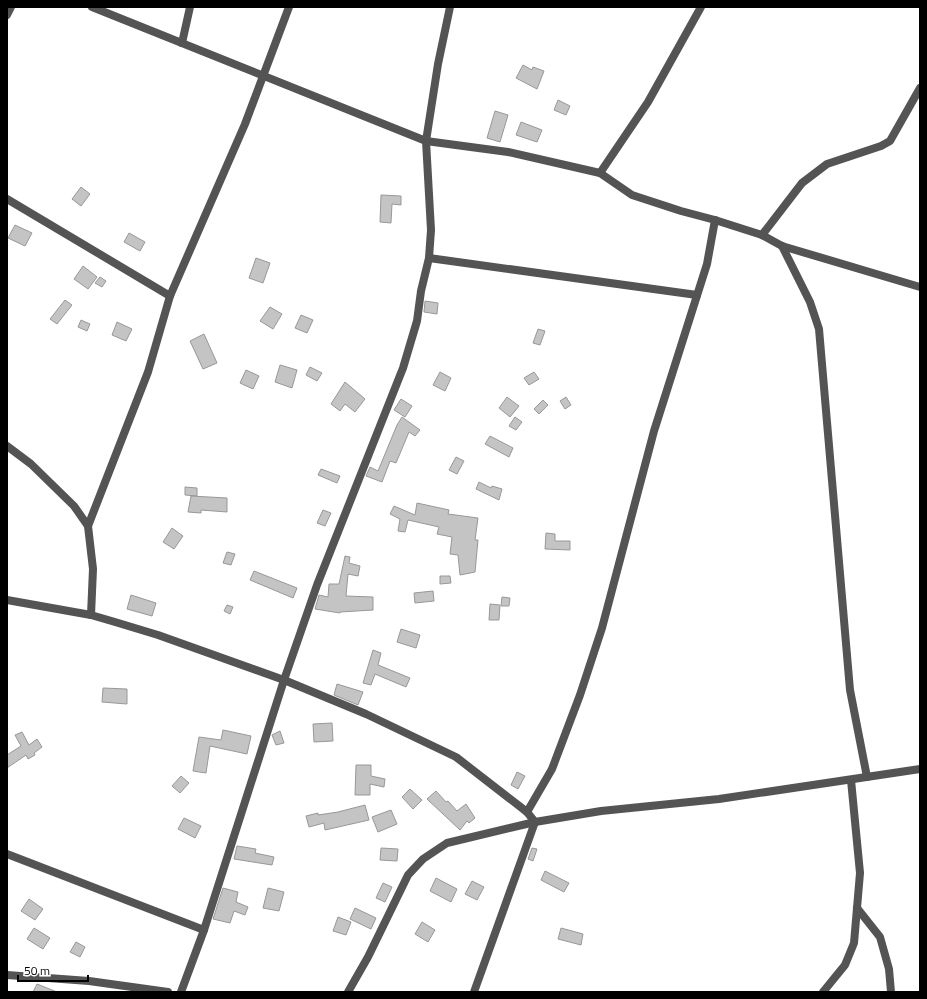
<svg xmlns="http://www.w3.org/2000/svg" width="927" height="999" font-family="'Titillium Web',sans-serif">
	<rect width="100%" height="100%" fill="#fff"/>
	<!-- building -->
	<g fill="#c4c4c4" stroke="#989898">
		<path d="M523,65L532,70L533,67L544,71L537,89L516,78Z"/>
		<path d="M558,100L570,106L566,115L554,110Z"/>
		<path d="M495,111L508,115L500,142L487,138Z"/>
		<path d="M521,122L542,130L537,142L516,135Z"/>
		<path d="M81,187L90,194L81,206L72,199Z"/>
		<path d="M381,195L401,196V205L392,204L391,223L380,222Z"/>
		<path d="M15,225L32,233L25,246L8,238Z"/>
		<path d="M129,233L145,242L140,251L124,242Z"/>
		<path d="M256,258L270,263L263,283L249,278Z"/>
		<path d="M83,266L97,277L88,289L74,279Z"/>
		<path d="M100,277L106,281L102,287L95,283Z"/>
		<path d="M65,300L72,305L57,324L50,319Z"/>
		<path d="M425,301L438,303L437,314L424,312Z"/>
		<path d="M270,307L282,314L273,329L260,321Z"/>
		<path d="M301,315L313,320L307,333L295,328Z"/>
		<path d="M81,320L90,324L87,331L78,327Z"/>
		<path d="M117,322L132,329L126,341L112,335Z"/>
		<path d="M538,329L545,331L540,345L533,343Z"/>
		<path d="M204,334L217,363L203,369L190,341Z"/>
		<path d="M280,365L297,370L292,388L275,382Z"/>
		<path d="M310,367L322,373L317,381L306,375Z"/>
		<path d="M246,370L259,376L253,389L240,383Z"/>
		<path d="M440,372L451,378L445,391L433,385Z"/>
		<path d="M534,372L539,379L529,385L524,378Z"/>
		<path d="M345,382L365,399L355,412L345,404L340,411L331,404Z"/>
		<path d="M507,397L519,406L510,417L499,408Z"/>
		<path d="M566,397L571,405L565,409L560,401Z"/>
		<path d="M401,399L412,406L405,417L394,410Z"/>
		<path d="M543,400L548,405L539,414L534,409Z"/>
		<path d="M402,417L420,430L415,436L409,432L396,463L390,461L382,482L366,476L370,467L378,471L397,425Z"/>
		<path d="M515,417L522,422L516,430L509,426Z"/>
		<path d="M490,436L513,448L509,457L485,444Z"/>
		<path d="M456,457L464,461L457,474L449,470Z"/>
		<path d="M321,469L340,476L337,483L318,475Z"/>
		<path d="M479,482L491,488L492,486L502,489L499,500L476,489Z"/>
		<path d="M185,487L197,488V496L185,495Z"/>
		<path d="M191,496L227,498V512L201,510V513L188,512Z"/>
		<path d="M417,503L449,510L448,514L478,518L475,540H478L475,572L460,575L458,555L450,554L452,537L437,534L439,527L408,520L405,532L398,531L400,519L390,514L394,506L415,515Z"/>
		<path d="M323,510L331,513L325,526L317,523Z"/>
		<path d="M172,528L183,536L174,549L163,542Z"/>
		<path d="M546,533L555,534V541H570V550L545,549Z"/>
		<path d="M227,552L235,554L231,565L223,563Z"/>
		<path d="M345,556L350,557L349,563L360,566L358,576L348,574L346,596L373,597V610L340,612V613L315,609L319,595L328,597L329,584H339Z"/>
		<path d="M254,571L297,588L293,598L250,580Z"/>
		<path d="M440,576H450L451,583L440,584Z"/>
		<path d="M433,591L434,601L415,603L414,593Z"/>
		<path d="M131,595L156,603L152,616L127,609Z"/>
		<path d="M502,597L510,598L509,606H501Z"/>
		<path d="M490,604L500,605L499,620H489Z"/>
		<path d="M227,605L233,607L230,614L224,611Z"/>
		<path d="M401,629L420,635L416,648L397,642Z"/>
		<path d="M373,650L381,653L378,665L410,678L406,687L375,674L371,685L363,683Z"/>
		<path d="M337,684L363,692L358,705L334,695Z"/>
		<path d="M103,688L127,689V704L102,702Z"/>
		<path d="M332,723L333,741L314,742L313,724Z"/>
		<path d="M223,730L251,736L247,754L210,746L206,773L193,771L199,737L221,740Z"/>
		<path d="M280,731L284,743L276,745L272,735Z"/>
		<path d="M22,732L29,745L37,739L42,747L34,753L35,755L28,759L26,755L7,768V755L21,746L15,735Z"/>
		<path d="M356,765H371V776L385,779L384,787L370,784V795H355Z"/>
		<path d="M517,772L525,776L518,789L511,785Z"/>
		<path d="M181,776L189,783L180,793L172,786Z"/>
		<path d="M410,789L422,800L413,809L402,797Z"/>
		<path d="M436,791L446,802L448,801L457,811L466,804L475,818L469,823L467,821L460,830L427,799Z"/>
		<path d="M365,805L369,820L325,830L324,823L309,827L306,816L318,813V815L338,812Z"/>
		<path d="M391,810L397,824L378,832L372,817Z"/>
		<path d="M184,818L201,826L195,838L178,829Z"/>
		<path d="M237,846L256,849L255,853L274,857L272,865L234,859Z"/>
		<path d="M381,848L398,849L397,861L380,860Z"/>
		<path d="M532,848L537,849L533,861L528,859Z"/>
		<path d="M545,871L569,883L564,892L541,880Z"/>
		<path d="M436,878L457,889L451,902L430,891Z"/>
		<path d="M472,881L484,887L477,900L465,894Z"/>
		<path d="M383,883L392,887L385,902L376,898Z"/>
		<path d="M223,888L238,892L236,902L248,907L245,915L234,911L230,923L213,919Z"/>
		<path d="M268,888L284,892L279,911L263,908Z"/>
		<path d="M29,899L43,909L35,920L21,911Z"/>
		<path d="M355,908L376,918L371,929L350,919Z"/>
		<path d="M338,917L351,922L346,935L333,931Z"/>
		<path d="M422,922L435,930L428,942L415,934Z"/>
		<path d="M34,928L50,938L43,949L27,939Z"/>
		<path d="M561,928L583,934L581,945L558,939Z"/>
		<path d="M76,942L85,947L80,957L70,952Z"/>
		<path d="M37,984L57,992H33Z"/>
	</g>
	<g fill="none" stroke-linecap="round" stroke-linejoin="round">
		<!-- minor -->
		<g stroke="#545454" stroke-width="8">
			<path d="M92,7L426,141L508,152L600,173L632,195L681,211L715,220L762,235L782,246L920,287"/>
			<path d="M7,15L11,7"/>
			<path d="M182,43L190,7"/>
			<path d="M600,173L648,102L701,7"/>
			<path d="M7,199L170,296"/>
			<path d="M762,235L802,183L827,164L881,146L890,141L920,88"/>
			<path d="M782,246L810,302L819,329L850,690L867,777"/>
			<path d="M429,258L697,295"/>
			<path d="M7,446L31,464L74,506L88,526L93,569L91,615"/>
			<path d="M88,526L148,372L170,296L245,124L289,7"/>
			<path d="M7,600L91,615L115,622L158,635L284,680L366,714L456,757L527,812L535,822L474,992"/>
			<path d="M527,812L552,769L580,695L602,628L654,431L707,264L715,220"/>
			<path d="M7,854L204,930"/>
			<path d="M857,908L880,937L889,969L891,992"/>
			<path d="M7,975L89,981L168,992"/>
			<path d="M181,992L204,930L284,680L317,585L403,368L417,321L421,291L429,258L431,230L426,141L438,64L450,7"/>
			<path d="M348,992L368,957L408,875L423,859L447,843L535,822L601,811L719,799L920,769"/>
			<path d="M823,992L845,965L854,943L860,873L851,780"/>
		</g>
	</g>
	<!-- border -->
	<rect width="927" height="999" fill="none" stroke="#000000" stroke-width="16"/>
	<!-- scale -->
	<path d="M18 975v6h70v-6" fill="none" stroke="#000000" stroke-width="2"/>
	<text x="24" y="975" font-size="12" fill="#000000" stroke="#ffffff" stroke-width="3" paint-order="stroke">50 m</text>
</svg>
